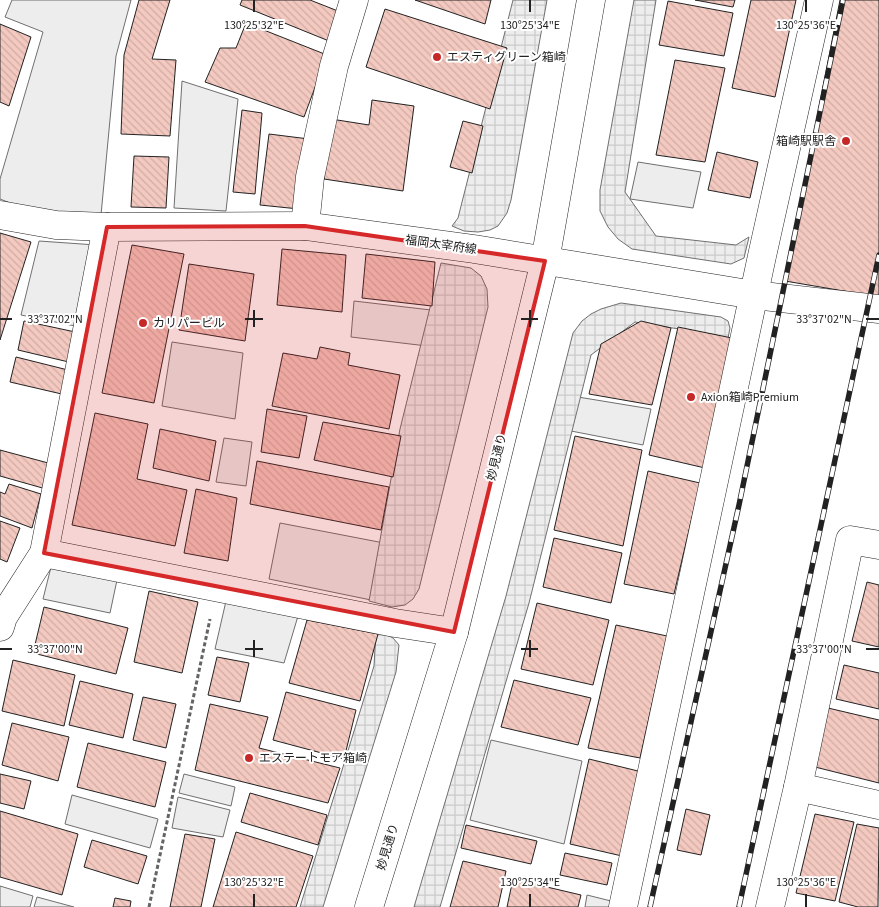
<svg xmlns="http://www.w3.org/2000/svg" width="879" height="907" font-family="'Source Sans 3','Noto Sans JP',sans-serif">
	<defs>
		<pattern id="plaza-grid" width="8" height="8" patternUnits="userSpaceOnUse" patternTransform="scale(1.25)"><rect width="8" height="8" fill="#ededed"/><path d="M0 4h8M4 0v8" fill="none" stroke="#cbcbcb"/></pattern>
		<pattern id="building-back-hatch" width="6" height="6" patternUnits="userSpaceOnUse" patternTransform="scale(1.25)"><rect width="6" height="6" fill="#f3c9c0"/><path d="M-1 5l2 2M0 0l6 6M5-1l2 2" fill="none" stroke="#d0aca5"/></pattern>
	</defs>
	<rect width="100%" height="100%" fill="#fff"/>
	<!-- parking -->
	<g fill="#ededed" stroke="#6f6f6f">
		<path d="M12,0H131L116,56L101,215L36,213L0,199V179L43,32L5,17Z"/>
		<path d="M182,81L238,99L226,211L174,208Z"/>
		<path d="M638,162L701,172L693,208L630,199Z"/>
		<path d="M39,241L96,245L80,327L21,315Z"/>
		<path d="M354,301L431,310L427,346L351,337Z"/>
		<path d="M172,342L243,353L235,419L162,406Z"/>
		<path d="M578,397L651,409L643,445L571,431Z"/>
		<path d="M224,438L252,442L246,486L216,482Z"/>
		<path d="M280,523L384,543L371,600L269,579Z"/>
		<path d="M51,567L117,580L110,613L43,599Z"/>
		<path d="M226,601L298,616L284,663L215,649Z"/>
		<path d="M491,740L582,761L564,844L470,820Z"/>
		<path d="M184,774L235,787L231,806L179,793Z"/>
		<path d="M72,795L158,819L150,848L65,824Z"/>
		<path d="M178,797L230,810L223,837L172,828Z"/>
		<path d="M0,886L33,896L30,907H0Z"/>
		<path d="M587,895L611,901L610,907H585Z"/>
		<path d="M37,897L74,907H34Z"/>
	</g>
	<!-- plaza -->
	<g fill="url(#plaza-grid)" stroke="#6f6f6f">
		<path d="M513,0H547L511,200L507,213L498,226L490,230L478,232L464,231L452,226L458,218Z"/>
		<path d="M634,0H656L625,192L656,236L736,245L749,237L744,258L731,264L632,249L618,239L608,227L600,211V190Z"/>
		<path d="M441,263L471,268L481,276L487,289L488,307L419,589L413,599L405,605L392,607L369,601L400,429Z"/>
		<path d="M621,303L721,317L728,321L730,328L726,348L717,335L635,322L591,355L529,603L440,907H414L506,596L573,333L582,321L591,314L601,309Z"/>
		<path d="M376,629L393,638L399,645L396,672L323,907H300L374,666Z"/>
	</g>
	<!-- building -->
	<g fill="url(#building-back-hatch)" stroke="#222">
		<path d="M139,0H170L152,59L176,60L170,136L121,134L124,55Z"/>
		<path d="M242,0H310L338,11L329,41L240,5Z"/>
		<path d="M415,0H491L485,24Z"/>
		<path d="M695,0H735L733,7Z"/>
		<path d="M751,0H796L775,97L732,88Z"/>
		<path d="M840,0H879V297L785,281Z"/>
		<path d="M668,1L733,13L724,56L659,45Z"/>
		<path d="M385,9L507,48L490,109L366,67Z"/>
		<path d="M246,23L327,55L304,117L205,82L220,48H236Z"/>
		<path d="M0,24L31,37L9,106L0,102Z"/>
		<path d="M675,60L725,68L705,162L656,155Z"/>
		<path d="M372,100L414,106L403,191L324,179L331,119L369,125Z"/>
		<path d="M242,110L262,113L255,194L233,192Z"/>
		<path d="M463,121L483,126L472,173L450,167Z"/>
		<path d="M269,134L309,139L299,209L260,205Z"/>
		<path d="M717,152L758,162L750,198L708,190Z"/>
		<path d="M134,156L169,157L166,208L131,207Z"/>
		<path d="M0,233L31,242L0,340Z"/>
		<path d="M132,245L184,254L154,403L102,393Z"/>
		<path d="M282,249L346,255L342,312L277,305Z"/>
		<path d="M366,254L435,262L432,306L362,298Z"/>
		<path d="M189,264L254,274L245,341L179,330Z"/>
		<path d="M24,321L80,333L73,363L18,350Z"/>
		<path d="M641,321L671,328L652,405L589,394L601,344Z"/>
		<path d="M678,327L732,338L705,468L649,455Z"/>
		<path d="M320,347L350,353L348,365L400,375L389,429L272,406L283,353L317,359Z"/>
		<path d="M16,357L72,371L66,395L10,382Z"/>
		<path d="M267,409L307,416L299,458L261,452Z"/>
		<path d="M95,413L148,424L137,479L187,490L175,546L72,525Z"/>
		<path d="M323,422L401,436L393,477L314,460Z"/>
		<path d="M160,429L216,441L209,481L153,468Z"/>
		<path d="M575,436L642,450L623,546L554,530Z"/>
		<path d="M0,450L52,464L46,489L0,476Z"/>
		<path d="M257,461L389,487L381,530L250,504Z"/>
		<path d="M648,471L700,483L674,594L624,584Z"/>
		<path d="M9,484L41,494L32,528L0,516V492L5,494Z"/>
		<path d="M196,489L237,498L228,561L184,553Z"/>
		<path d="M0,521L20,528L7,562L0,559Z"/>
		<path d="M554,538L622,553L611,603L543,587Z"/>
		<path d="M867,582L879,585V647L852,641Z"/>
		<path d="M149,591L198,602L182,673L134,662Z"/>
		<path d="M537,603L609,620L593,685L521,669Z"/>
		<path d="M44,607L128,628L116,674L33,653Z"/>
		<path d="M307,620L378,634L360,701L289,683Z"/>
		<path d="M616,625L667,636L640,758L588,748Z"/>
		<path d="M217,657L249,663L240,702L208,695Z"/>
		<path d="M13,660L75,675L64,726L2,711Z"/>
		<path d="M844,665L879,673V709L836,699Z"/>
		<path d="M514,680L591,698L578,745L501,727Z"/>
		<path d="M80,681L133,694L123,738L69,725Z"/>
		<path d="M286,692L356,710L344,759L273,740Z"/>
		<path d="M143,697L176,704L166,748L133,740Z"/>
		<path d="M210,704L268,717L259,748L340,768L328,803L195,770Z"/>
		<path d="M828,708L879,720V783L815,767Z"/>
		<path d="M12,723L69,737L58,781L2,765Z"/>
		<path d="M88,743L166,762L155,807L77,787Z"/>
		<path d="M589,759L638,771L622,856L570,844Z"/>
		<path d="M0,774L31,781L24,809L0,803Z"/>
		<path d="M250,793L327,815L318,845L241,822Z"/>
		<path d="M686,809L710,815L701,855L677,850Z"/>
		<path d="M0,811L78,834L62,895L0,877Z"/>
		<path d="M815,814L854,822L835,901L796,893Z"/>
		<path d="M857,824L879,828L878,907H858L839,902Z"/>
		<path d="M466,825L537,841L531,864L461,848Z"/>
		<path d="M236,832L313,856L296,907H213Z"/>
		<path d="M185,834L215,839L201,907H170Z"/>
		<path d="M92,840L147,856L138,884L84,867Z"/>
		<path d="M565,853L612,863L607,885L560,875Z"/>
		<path d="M463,861L506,871L498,907H450Z"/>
		<path d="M513,879L581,895L578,907H507Z"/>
		<path d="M115,898L131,901L130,907H113Z"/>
	</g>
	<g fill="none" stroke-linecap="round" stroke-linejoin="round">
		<!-- minor casing -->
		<g stroke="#222" stroke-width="29">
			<g id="minor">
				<path d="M305,226L310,177L334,66L354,0"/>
				<path d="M44,553L395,623L454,632"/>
				<path d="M0,627L3,617L44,553L107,227"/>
				<path d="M798,787L879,805"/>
				<path d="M623,907L762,256L819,0"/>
				<path d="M770,907L798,787L850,540L879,545"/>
			</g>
		</g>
		<!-- major casing -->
		<g stroke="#222" stroke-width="29">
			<g id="major">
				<path d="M0,215L56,225L107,227L305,226L474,249L754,295L879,309"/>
				<path d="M369,907L454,632L545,261L591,0"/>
			</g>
		</g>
		<!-- path -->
		<path stroke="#646464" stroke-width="3" stroke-dasharray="4 2.5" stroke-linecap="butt" d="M149,907L210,619"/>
		<!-- minor -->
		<use href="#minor" stroke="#fff" stroke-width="28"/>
		<!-- major -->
		<use href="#major" stroke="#fff" stroke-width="28"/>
		<!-- rail casing -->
		<g stroke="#222" stroke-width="5.5">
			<g id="rail">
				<path d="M650,907L739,505L843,0"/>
				<path d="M739,907L879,255"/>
			</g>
		</g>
		<!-- rail -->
		<use href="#rail" stroke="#fff" stroke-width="4" stroke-dasharray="11" stroke-linecap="butt"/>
	</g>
	<!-- marked area -->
	<path fill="#d62828" fill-opacity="0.2" stroke="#d62828" stroke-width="4" stroke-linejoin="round" d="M305,226L545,261L454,632L44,553L107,227Z"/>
	<!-- ticks -->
	<path fill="none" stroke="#222" stroke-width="2" d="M254,0V12M530,0V12M806,0V12M254,310V327M530,310V327M0,319H12M245,319H263M521,319H538M866,319H879M254,640V657M530,640V657M0,649H12M245,649H263M521,649H538M866,649H879M254,894V907M530,894V907M806,894V907"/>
	<!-- markers -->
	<g fill="#c62828" stroke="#fff" stroke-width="2">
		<circle cx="437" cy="57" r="5"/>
		<circle cx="846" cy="141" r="5"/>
		<circle cx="143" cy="323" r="5"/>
		<circle cx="691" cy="397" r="5"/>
		<circle cx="249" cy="758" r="5"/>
	</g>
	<g text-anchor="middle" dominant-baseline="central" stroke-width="4" stroke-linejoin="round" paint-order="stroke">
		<!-- poi labels -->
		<g font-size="12" fill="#222" stroke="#fff" text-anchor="start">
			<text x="447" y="57">エスティグリーン箱崎</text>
			<text x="836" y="141" text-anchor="end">箱崎駅駅舎</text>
			<text x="153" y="323">カリパービル</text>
			<text x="701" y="397">Axion箱崎Premium</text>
			<text x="259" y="758">エステートモア箱崎</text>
		</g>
		<!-- street labels -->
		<g font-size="12" fill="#222" stroke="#fff">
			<text transform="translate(441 245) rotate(8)">福岡太宰府線</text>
			<text transform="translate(497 457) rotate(-76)">妙見通り</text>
			<text transform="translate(388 847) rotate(-73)">妙見通り</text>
		</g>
	</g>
	<g font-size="12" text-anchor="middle" fill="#222" stroke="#fff" stroke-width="4" stroke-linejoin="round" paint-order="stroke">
		<text x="254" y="29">130°25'32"E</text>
		<text x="530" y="29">130°25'34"E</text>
		<text x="806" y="29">130°25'36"E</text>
		<text x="55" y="323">33°37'02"N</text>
		<text x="824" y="323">33°37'02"N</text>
		<text x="55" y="653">33°37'00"N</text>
		<text x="824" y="653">33°37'00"N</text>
		<text x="254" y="886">130°25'32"E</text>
		<text x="530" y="886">130°25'34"E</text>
		<text x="806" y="886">130°25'36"E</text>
	</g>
</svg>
